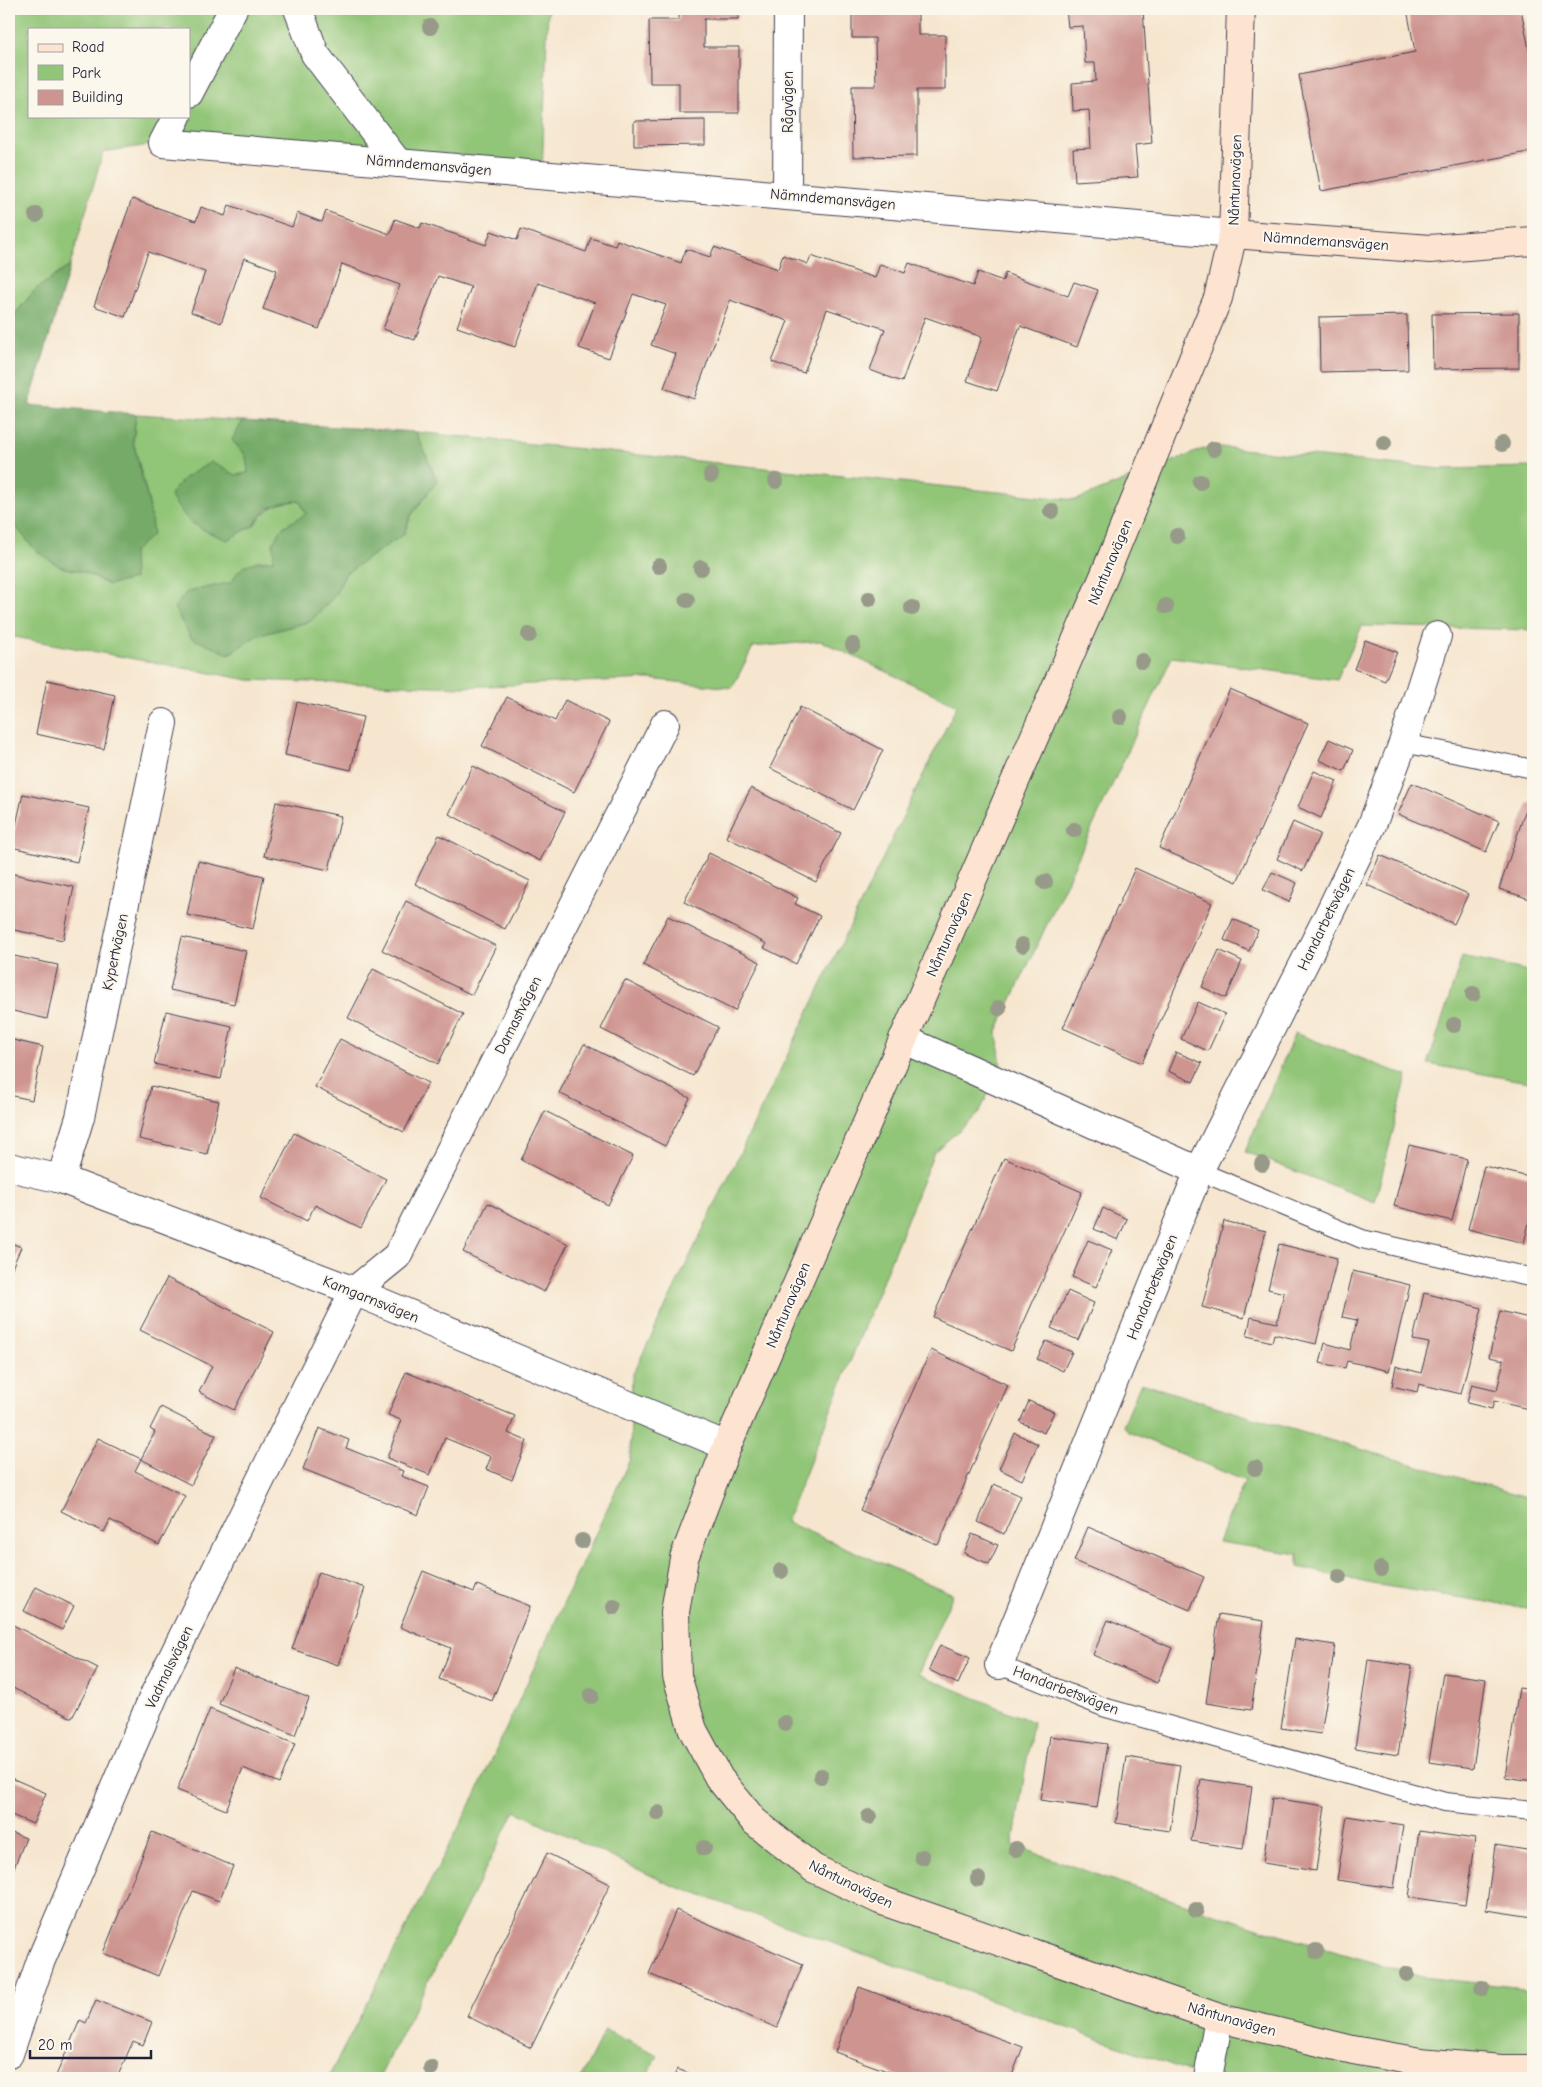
<svg xmlns="http://www.w3.org/2000/svg" width="1542" height="2087" font-family="'Comic Neue',sans-serif">
	<rect width="100%" height="100%" fill="#fbf7ec"/>
	<filter id="ink" filterUnits="userSpaceOnUse"><feTurbulence type="fractalNoise" baseFrequency=".02" numOctaves="2"/><feDisplacementMap in="SourceGraphic" scale="10" xChannelSelector="R" yChannelSelector="G"/><feConvolveMatrix kernelMatrix="1 2 1 2 8 2 1 2 1" color-interpolation-filters="sRGB"/></filter>
	<filter id="wash" filterUnits="userSpaceOnUse"><feTurbulence type="fractalNoise" baseFrequency=".0096" numOctaves="4" result="noise"/><feDisplacementMap in="SourceGraphic" scale="20" xChannelSelector="R" yChannelSelector="G"/><feGaussianBlur stdDeviation="1.12" result="paint"/><feColorMatrix in="noise" values="0 0 0 0 0 0 0 0 0 0 0 0 0 0 0 0 0 1.4 0 .05"/><feComposite in="paint" operator="in"/></filter>
	<g filter="url(#wash)">
		<rect width="100%" height="100%" fill="#f6e6cf"/>
		<!-- green -->
		<g fill="#91c577" stroke="#5a7459" fill-rule="evenodd">
			<path d="M9,9H548L542,174L163,143L103,152L70,266L36,289L16,313L9,341ZM29,29H189V116H29Z"/>
			<path d="M136,414L243,421L232,440L246,456L249,473L236,475L253,526C269,507 274,503 300,501L307,514L274,560L255,561L229,654L256,636L311,621L335,595L345,573L404,534L411,516L437,481L416,432L1076,500L1211,446L1441,469L1533,467V630L1362,626L1337,680L1172,657L997,1031L1001,1067L979,1113L934,1152L786,1522L953,1594L918,1674L1033,1722L1013,1845L1103,1877L1273,1933L1422,1977L1533,1989V2078H1223L1191,2072L669,1884L515,1811L379,2078H328L476,1794L630,1459L632,1376L957,705L821,641L753,647L732,688L649,679L462,687L249,680L9,636V518L60,567L84,572L109,585L133,552L149,504L133,441Z"/>
			<path d="M1462,957L1533,972V1083L1428,1064Z"/>
			<path d="M1295,1033L1407,1076L1375,1202L1245,1152Z"/>
			<path d="M1141,1383L1260,1420L1533,1499V1609L1372,1584L1298,1567V1554L1218,1542L1245,1481L1129,1432L1123,1425Z"/>
			<path d="M605,2030L658,2055L647,2078H581Z"/>
		</g>
		<!-- forest -->
		<g fill="#74aa68" stroke="#4b6652">
			<path d="M70,266L29,405L136,414L133,441L149,504L153,534L133,552L134,579L109,585L84,572L60,567L35,550L9,518V341L16,313L36,289Z"/>
			<path d="M243,421L416,432L437,481L411,515L404,534L346,573L335,595L311,621L256,636L229,654L191,638L174,608L187,592L232,582C241,562 253,562 274,560L273,543L283,527L306,514L300,501L285,502L267,509L253,526L227,540C196,527 188,525 170,495L183,479L211,462L236,475L248,473L246,456L232,440Z"/>
		</g>
		<g id="blocks">
			<!-- building -->
			<g fill="#ce9490">
				<path d="M679,9H738V19H704V47H739V113H679V83H650L649,20H679Z"/>
				<path d="M852,9H918V35H945V90H917V156L853,157L852,86H876L875,38H852Z"/>
				<path d="M1066,9H1143L1152,143L1135,145L1138,177L1075,181L1073,149L1091,148L1089,110L1073,111L1072,83L1096,81L1095,63H1085L1083,26L1068,27Z"/>
				<path d="M1407,9H1521L1533,70V151L1321,191L1299,75L1415,52Z"/>
				<path d="M705,120V145L634,146V121Z"/>
				<path d="M132,199L196,221L201,207L225,216L229,205L292,227L297,213L322,222L326,211L390,234L395,219L420,228L422,223L486,245L491,231L517,240L521,229L586,252L591,238L615,246L617,240L681,263L686,249L710,257L714,247L778,269L783,255L808,264L811,256L875,278L880,264L905,273L909,263L973,286L978,272L1003,281L1005,273L1068,296L1074,282L1098,290L1077,347L1020,326L997,391L967,381L982,337L925,317L902,382L870,370L885,329L827,309L804,373L772,362L788,321L730,300L694,399L664,388L676,354L651,345L666,305L633,294L609,358L579,348L595,303L538,283L515,347L457,327L471,287L438,276L415,340L383,329L400,285L342,264L319,329L263,309L277,270L244,258L221,323L191,312L205,272L148,252L125,317L94,306Z"/>
				<path d="M1519,313V368L1433,369L1432,314Z"/>
				<path d="M1407,315L1408,370L1320,372L1319,317Z"/>
				<path d="M1365,640L1397,652L1385,681L1354,669Z"/>
				<path d="M47,680L115,695L104,749L36,734Z"/>
				<path d="M1230,689L1308,723L1237,882L1159,848Z"/>
				<path d="M507,697L555,721L565,700L609,722L574,792L482,746Z"/>
				<path d="M297,702L363,717L351,770L285,755Z"/>
				<path d="M800,707L883,750L853,810L770,768Z"/>
				<path d="M1329,739L1353,750L1344,771L1319,760Z"/>
				<path d="M473,766L565,812L540,861L449,814Z"/>
				<path d="M1314,771L1337,781L1321,818L1298,807Z"/>
				<path d="M1412,783L1499,821L1486,852L1398,814Z"/>
				<path d="M751,788L841,833L816,882L726,837Z"/>
				<path d="M23,794L89,808L77,862L11,847Z"/>
				<path d="M276,802L341,816L329,870L264,856Z"/>
				<path d="M1528,803L1533,804V900L1499,889Z"/>
				<path d="M1293,822L1320,834L1303,871L1277,859Z"/>
				<path d="M439,835L530,881L505,929L415,884Z"/>
				<path d="M709,853L798,898L795,904L820,916L796,964L764,948L767,944L684,902Z"/>
				<path d="M1380,855L1468,894L1454,924L1367,885Z"/>
				<path d="M198,861L264,876L253,929L187,915Z"/>
				<path d="M1135,868L1212,903L1142,1063L1063,1028Z"/>
				<path d="M1272,872L1297,883L1289,902L1263,890Z"/>
				<path d="M9,873L74,887L63,940L9,929Z"/>
				<path d="M406,901L496,946L472,995L382,950Z"/>
				<path d="M668,916L760,962L735,1011L643,965Z"/>
				<path d="M1233,919L1258,930L1249,951L1224,940Z"/>
				<path d="M182,937L246,951L234,1004L170,990Z"/>
				<path d="M1219,950L1242,961L1226,998L1202,987Z"/>
				<path d="M9,955L58,965L47,1019L9,1010Z"/>
				<path d="M373,969L463,1014L438,1064L348,1018Z"/>
				<path d="M625,980L718,1027L693,1076L601,1029Z"/>
				<path d="M1198,1002L1225,1014L1208,1051L1181,1039Z"/>
				<path d="M166,1011L232,1026L221,1079L154,1064Z"/>
				<path d="M9,1039L43,1047L32,1100L9,1095Z"/>
				<path d="M340,1039L428,1083L404,1132L315,1087Z"/>
				<path d="M584,1044L690,1098L665,1146L559,1093Z"/>
				<path d="M1176,1052L1202,1063L1193,1082L1168,1071Z"/>
				<path d="M151,1086L219,1101L207,1154L139,1139Z"/>
				<path d="M545,1111L633,1156L608,1205L521,1160Z"/>
				<path d="M294,1133L386,1179L361,1228L315,1205L307,1221L261,1198Z"/>
				<path d="M1409,1145L1467,1159L1452,1221L1394,1206Z"/>
				<path d="M1004,1158L1082,1192L1011,1351L933,1317Z"/>
				<path d="M1484,1166L1533,1178V1206L1524,1243L1468,1229Z"/>
				<path d="M488,1203L568,1244L544,1292L463,1252Z"/>
				<path d="M1103,1208L1127,1219L1118,1240L1094,1229Z"/>
				<path d="M1224,1221L1266,1231L1244,1318L1202,1307Z"/>
				<path d="M1088,1240L1112,1250L1096,1287L1072,1277Z"/>
				<path d="M9,1242L21,1247L9,1275Z"/>
				<path d="M1279,1244L1337,1258L1316,1344L1274,1334L1272,1342L1247,1336L1251,1317L1277,1323L1284,1293L1268,1289Z"/>
				<path d="M1353,1271L1410,1285L1389,1371L1347,1361L1345,1368L1320,1363L1325,1343L1350,1350L1357,1320L1342,1317Z"/>
				<path d="M167,1278L274,1332L234,1410L199,1392L212,1366L140,1330Z"/>
				<path d="M1068,1291L1094,1303L1078,1340L1051,1328Z"/>
				<path d="M1424,1293L1482,1308L1461,1394L1419,1384L1417,1392L1392,1386L1396,1366L1421,1373L1429,1343L1413,1340Z"/>
				<path d="M1500,1311L1533,1319V1410L1494,1401L1492,1409L1467,1403L1472,1384L1497,1390L1504,1360L1489,1357Z"/>
				<path d="M1046,1341L1072,1352L1063,1371L1037,1359Z"/>
				<path d="M931,1350L1008,1385L938,1545L860,1510Z"/>
				<path d="M406,1372L515,1416L508,1433L527,1441L512,1480L486,1469L491,1457L445,1438L430,1475L387,1458L401,1420L388,1415Z"/>
				<path d="M1029,1401L1054,1412L1044,1433L1020,1422Z"/>
				<path d="M161,1407L216,1435L191,1485L141,1459L135,1471L185,1496L159,1545L110,1520L104,1532L61,1511L98,1438L141,1459L155,1432L150,1429Z"/>
				<path d="M319,1428L349,1440L346,1448L403,1471L401,1476L429,1487L418,1515L303,1469Z"/>
				<path d="M1015,1433L1038,1444L1022,1480L999,1469Z"/>
				<path d="M994,1484L1021,1496L1004,1534L978,1522Z"/>
				<path d="M1088,1527L1204,1577L1190,1610L1074,1561Z"/>
				<path d="M972,1534L998,1545L989,1564L964,1553Z"/>
				<path d="M423,1571L474,1592L477,1585L530,1606L492,1701L439,1679L451,1648L400,1627Z"/>
				<path d="M319,1572L365,1588L338,1665L292,1649Z"/>
				<path d="M36,1587L74,1606L62,1630L24,1611Z"/>
				<path d="M1219,1614L1264,1621L1251,1710L1206,1703Z"/>
				<path d="M1108,1620L1172,1648L1157,1683L1093,1655Z"/>
				<path d="M13,1625L98,1668L72,1718L9,1686V1634Z"/>
				<path d="M1295,1639L1335,1645L1321,1734L1281,1728Z"/>
				<path d="M940,1645L970,1658L958,1684L929,1670Z"/>
				<path d="M1368,1660L1412,1666L1398,1755L1355,1748Z"/>
				<path d="M234,1668L309,1698L295,1735L219,1704Z"/>
				<path d="M1443,1673L1486,1679L1473,1768L1429,1762Z"/>
				<path d="M1519,1688L1533,1690V1781L1505,1777Z"/>
				<path d="M210,1709L295,1744L279,1783L243,1768L226,1810L177,1790Z"/>
				<path d="M1050,1736L1107,1744L1097,1808L1040,1800Z"/>
				<path d="M1126,1757L1180,1765L1170,1831L1116,1823Z"/>
				<path d="M9,1777L46,1793L33,1824L9,1814Z"/>
				<path d="M1201,1779L1252,1787L1243,1849L1191,1841Z"/>
				<path d="M1272,1798L1325,1806L1316,1871L1263,1863Z"/>
				<path d="M1347,1816L1403,1825L1394,1888L1337,1880Z"/>
				<path d="M1419,1831L1475,1839L1465,1905L1409,1897Z"/>
				<path d="M9,1832L26,1838L9,1880Z"/>
				<path d="M152,1832L233,1866L219,1901L193,1891L158,1976L103,1953Z"/>
				<path d="M1495,1845L1533,1851V1917L1486,1910Z"/>
				<path d="M547,1853L610,1884L531,2048L467,2016Z"/>
				<path d="M676,1910L803,1964L777,2028L649,1974Z"/>
				<path d="M859,1987L1023,2047L1011,2078H906L835,2052Z"/>
				<path d="M96,2000L152,2022L143,2045L133,2041L117,2078H55L80,2020L86,2023Z"/>
				<path d="M677,2069L702,2078H674Z"/>
			</g>
		</g>
	</g>
	<g filter="url(#ink)">
		<use href="#blocks" fill-opacity="0" stroke="#423f51" stroke-width="1"/>
		<g fill="none" stroke-linecap="round" stroke-linejoin="round">
			<!-- lane casing -->
			<g stroke="#423f51" stroke-width="20">
				<g id="lane">
					<path d="M1403,743L1533,769"/>
					<path d="M1199,1171L1362,1239L1533,1278"/>
					<path d="M999,1665L1103,1707L1445,1802L1533,1811"/>
				</g>
			</g>
			<!-- street casing -->
			<g stroke="#423f51" stroke-width="30">
				<g id="street">
					<path d="M298,9L315,54L398,163"/>
					<path d="M189,93L233,9"/>
					<path d="M177,116L163,143L1233,234"/>
					<path d="M787,195L788,9"/>
					<path d="M903,1039L1199,1171"/>
					<path d="M9,1167L61,1179L354,1291L727,1446"/>
					<path d="M61,1179L80,1117L163,723"/>
					<path d="M999,1665L1199,1171L1326,920L1372,825L1403,743L1437,636"/>
					<path d="M9,2054L41,1960L155,1693L354,1291L397,1256L665,724"/>
					<path d="M1208,2078L1219,2018"/>
				</g>
			</g>
			<!-- secondary casing -->
			<g stroke="#423f51" stroke-width="30">
				<g id="secondary">
					<path d="M1241,9L1233,234L1218,298L1105,574L727,1446L684,1558L675,1612L677,1676L693,1730L719,1778L754,1821L813,1868L880,1900L1219,2018L1353,2050L1420,2062L1501,2069H1533"/>
					<path d="M1233,234L1430,249L1533,241"/>
				</g>
			</g>
			<!-- lane -->
			<use href="#lane" stroke="#fff" stroke-width="18"/>
			<!-- street -->
			<use href="#street" stroke="#fff" stroke-width="28"/>
			<!-- secondary -->
			<use href="#secondary" stroke="#fde4d0" stroke-width="28"/>
		</g>
		<!-- trees -->
		<g fill="#979a89">
			<circle cx="430" cy="27" r="8"/>
			<circle cx="36" cy="215" r="8"/>
			<circle cx="1384" cy="443" r="8"/>
			<circle cx="1502" cy="444" r="8"/>
			<circle cx="1214" cy="449" r="8"/>
			<circle cx="711" cy="475" r="8"/>
			<circle cx="776" cy="481" r="8"/>
			<circle cx="1200" cy="482" r="8"/>
			<circle cx="1051" cy="511" r="8"/>
			<circle cx="1177" cy="536" r="8"/>
			<circle cx="659" cy="566" r="8"/>
			<circle cx="701" cy="568" r="8"/>
			<circle cx="869" cy="599" r="8"/>
			<circle cx="687" cy="600" r="8"/>
			<circle cx="1166" cy="606" r="8"/>
			<circle cx="912" cy="608" r="8"/>
			<circle cx="529" cy="635" r="8"/>
			<circle cx="853" cy="645" r="8"/>
			<circle cx="1142" cy="661" r="8"/>
			<circle cx="1120" cy="717" r="8"/>
			<circle cx="1074" cy="830" r="8"/>
			<circle cx="1045" cy="882" r="8"/>
			<circle cx="1022" cy="945" r="8"/>
			<circle cx="1473" cy="994" r="8"/>
			<circle cx="999" cy="1008" r="8"/>
			<circle cx="1454" cy="1025" r="8"/>
			<circle cx="1262" cy="1164" r="8"/>
			<circle cx="1255" cy="1468" r="8"/>
			<circle cx="582" cy="1541" r="8"/>
			<circle cx="1381" cy="1569" r="8"/>
			<circle cx="781" cy="1571" r="8"/>
			<circle cx="1339" cy="1577" r="8"/>
			<circle cx="614" cy="1607" r="8"/>
			<circle cx="591" cy="1696" r="8"/>
			<circle cx="785" cy="1723" r="8"/>
			<circle cx="821" cy="1776" r="8"/>
			<circle cx="658" cy="1813" r="8"/>
			<circle cx="869" cy="1817" r="8"/>
			<circle cx="704" cy="1848" r="8"/>
			<circle cx="1016" cy="1849" r="8"/>
			<circle cx="922" cy="1857" r="8"/>
			<circle cx="978" cy="1879" r="8"/>
			<circle cx="1196" cy="1910" r="8"/>
			<circle cx="1316" cy="1951" r="8"/>
			<circle cx="1407" cy="1974" r="8"/>
			<circle cx="1482" cy="1988" r="8"/>
			<circle cx="431" cy="2068" r="8"/>
		</g>
	</g>
	<g text-anchor="middle" dominant-baseline="central" stroke-width="4" stroke-linejoin="round" paint-order="stroke">
		<!-- street labels -->
		<g font-size="15" fill="#22223b" stroke="#fbf7ec">
			<text transform="translate(788 102) rotate(-90)">Rågvägen</text>
			<text transform="translate(429 165) rotate(5)">Nämndemansvägen</text>
			<text transform="translate(1235 180) rotate(-88)">Nåntunavägen</text>
			<text transform="translate(833 199) rotate(5)">Nämndemansvägen</text>
			<text transform="translate(1326 241) rotate(4)">Nämndemansvägen</text>
			<text transform="translate(1110 562) rotate(-67)">Nåntunavägen</text>
			<text transform="translate(1326 919) rotate(-64)">Handarbetsvägen</text>
			<text transform="translate(949 934) rotate(-66)">Nåntunavägen</text>
			<text transform="translate(115 952) rotate(-78)">Kypertvägen</text>
			<text transform="translate(518 1015) rotate(-63)">Damastvägen</text>
			<text transform="translate(1152 1287) rotate(-68)">Handarbetsvägen</text>
			<text transform="translate(371 1299) rotate(22)">Kamgarnsvägen</text>
			<text transform="translate(788 1305) rotate(-67)">Nåntunavägen</text>
			<text transform="translate(169 1667) rotate(-64)">Vadmalsvägen</text>
			<text transform="translate(1066 1690) rotate(21)">Handarbetsvägen</text>
			<text transform="translate(851 1884) rotate(26)">Nåntunavägen</text>
			<text transform="translate(1232 2019) rotate(16)">Nåntunavägen</text>
		</g>
	</g>
	<!-- margin -->
	<rect width="1542" height="2087" fill="none" stroke="#fbf7ec" stroke-width="30"/>
	<!-- legend -->
	<rect x="28" y="28" width="162" height="90" fill="#fbf7ec" stroke="#a4a2a5"/>
	<rect x="38" y="44" width="25" height="8" fill="#fde4d0" stroke="#a4a2a5"/>
	<text x="72" y="52" font-size="15" fill="#22223b">Road</text>
	<rect x="38" y="65" width="25" height="15" fill="#91c577" stroke="#a4a2a5"/>
	<text x="72" y="78" font-size="15" fill="#22223b">Park</text>
	<rect x="38" y="90" width="25" height="15" fill="#ce9490" stroke="#a4a2a5"/>
	<text x="72" y="102" font-size="15" fill="#22223b">Building</text>
	<!-- scale -->
	<path d="M30 2050v8h121v-8" fill="none" stroke="#22223b" stroke-width="2.5"/>
	<text x="38" y="2050" font-size="15" fill="#22223b" stroke="#fbf7ec" stroke-width="4" paint-order="stroke">20 m</text>
</svg>
